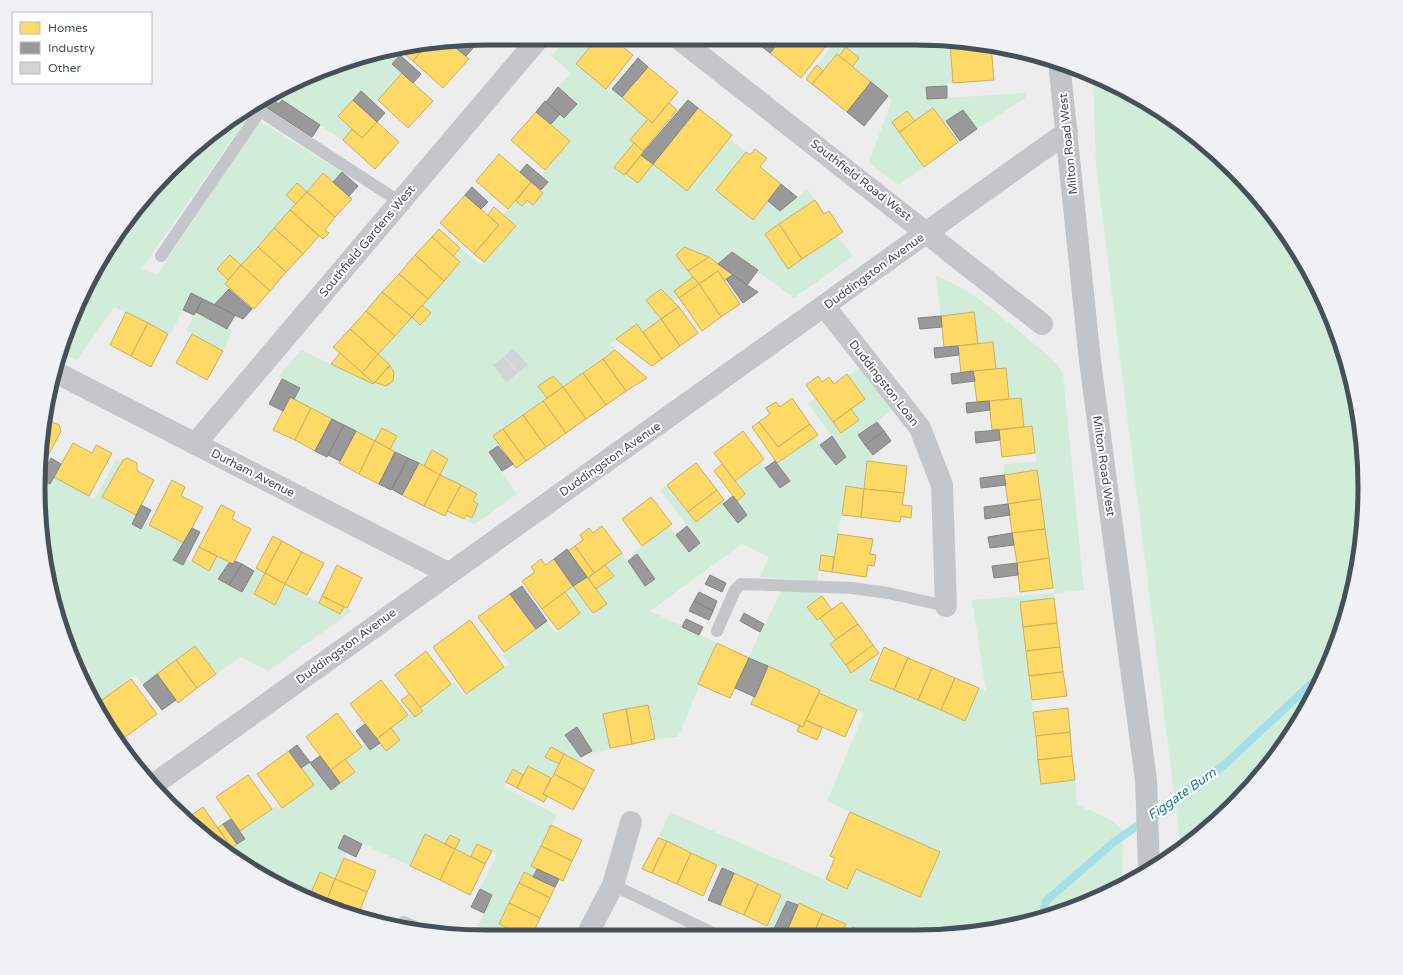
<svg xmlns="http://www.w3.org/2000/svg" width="1403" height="975" font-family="'Varela Round',sans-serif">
	<rect width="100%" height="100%" fill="#ededed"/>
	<!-- green -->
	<g fill="#d2ecda" fill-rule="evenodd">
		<path d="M567,38H597L576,64L610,92L612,89L648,119L634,143L624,175L626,174L638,183L653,164L687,191L729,138L746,152L716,190L753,219L768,201L780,211L807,189L815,200L765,234L788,269L837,236L853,256L794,298L732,252L718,264L709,257L684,247L676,255L693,277L679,298L674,301L661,289L646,300L661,319L643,332L637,324L610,344L616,349L563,387L552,376L538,386L547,398L493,436L501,447L498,446L489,452L517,494L474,525L464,519L467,515L472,517L478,504L473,501L477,494L440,475L448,458L432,451L424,466L390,449L396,435L382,428L375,441L294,399L300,388L278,377L301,350L373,384L375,382C384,388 398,384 394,371C392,364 384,359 378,354L412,317L420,325L430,314L422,305L460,263L453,256L460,248L481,265L484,262L516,227L503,215L516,201L522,206L527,200L533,205L543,193L541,190L548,182L540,176L570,141L551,124L560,114L564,118L577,104L558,87L571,73L551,56ZM513,348L528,365L508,383L493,365Z"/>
		<path d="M833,38H918L950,41L953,83H947V86L927,99L1025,93V98L977,129L963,110L944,123L933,108L915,121L907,111L892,122L924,167L898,185L869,163L891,102L890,98L852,67L859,58L846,48L839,56L837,54L823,71L817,65L833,45L829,42Z"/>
		<path d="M393,50L400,55L392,64L402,73L374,104L361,91L338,116L352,129L343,140L282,100L279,104L268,96C303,76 353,56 393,50Z"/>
		<path d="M1093,77L1140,98L1233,170L1289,238L1331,316L1356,400L1365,488L1356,575L1331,660L1289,737L1233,806L1181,849L1096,165Z"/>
		<path d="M255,104L245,121L142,268L157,275L259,121L342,172L333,182L323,173L307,192L297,183L286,195L296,204L241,265L230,255L217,269L228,280L225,284L230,288L214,305L191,293L170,335L114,307L77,360L62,353L72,315L98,263L115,239L121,242L126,233L121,230L149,191L238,114Z"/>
		<path d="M936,276C972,287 1017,331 1048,355L1058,365L1063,374L1084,590L1054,593V598L1020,603L1038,760L1041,784L1075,780L1077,805C1092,812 1112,817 1123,831L1122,886L1115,891L1003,928L916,937H874L799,903L798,905L787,901L774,929L767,926L781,894L658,838L670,812L846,889L856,869L920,897L850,812L827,801L864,713L749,658L760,632L782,591L820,593L822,596L807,607L816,620L820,618L836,640L830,644L851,672L879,653L869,679L965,720L979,688L986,690L972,600L1054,593L1037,470L1004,475V464L1036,461L1032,426L1024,427L1021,398L1009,399L1006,368L996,369L993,342L978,344L974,313L941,316Z"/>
		<path d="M196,312L232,331L223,351L186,331Z"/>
		<path d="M859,368L892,410L858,435L873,455L872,462H867L864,489L846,487L834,557L821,555L817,581L760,577L769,557L742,544L650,611L717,643L678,737L655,739L593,753L576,727L566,735L581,757L579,762L551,747L546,757L559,764L551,778L529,766L523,775L513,769L504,787L557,815L531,866L537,869L533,877L523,872L499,924L527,937L473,936L492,896L480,889L497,854L477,844L471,856L455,849L460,840L450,835L445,844L425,834L410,866L344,835L338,848L347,852L335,879L320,873L312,893L333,902L332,905L326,906L315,903L238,861L220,846L227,841L233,847L245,839L240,831L276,806L278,809L282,808L313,785L301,768L310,762L331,790L355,772L345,759L365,744L370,750L380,743L386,751L400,740L391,728L411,713L415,717L423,711L420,708L454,682L464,695L466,694L504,667L510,665L502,654L547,621L555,632L558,630L580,613L565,592L573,586L593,613L606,604L596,589L614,576L605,565L622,553L645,586L655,579L635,551L669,526L689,552L700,543L660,490L667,485L695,522L722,501L738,522L747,515L737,501L745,494L735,481L761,461L780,488L790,481L777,463L814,437L836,465L846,457L808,403L815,398L841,433L859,420L851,409L848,376Z"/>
		<path d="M116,459L122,462L102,497L136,515L132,524L141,529L145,523L182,542L173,561L183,565L186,559L209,571L217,556L229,563L218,579L241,592L256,568L265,573L254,594L274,605L285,584L340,614L344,607L352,611L268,671L241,657L216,674L194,646L143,685L135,675L100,702L113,720L110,730L84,687L91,670L77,663L47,575L38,488L39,468L44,471L41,479L50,484L54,477L95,499Z"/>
	</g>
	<!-- homes -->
	<g fill="#ffd966" stroke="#c7b062">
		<path d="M597,38H612L633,55L606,89L576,64Z"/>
		<path d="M782,38H824L829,42L801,78L770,53Z"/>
		<path d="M824,38H833L829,42Z"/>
		<path d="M950,41L991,45L994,80L953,83Z"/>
		<path d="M450,43L469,59L443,88L413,61L425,46Z"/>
		<path d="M425,46L413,61L400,50Z"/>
		<path d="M846,47L859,58L852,67L839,56Z"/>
		<path d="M837,54L871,82L847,112L812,84Z"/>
		<path d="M817,65L823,71L812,84L806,79Z"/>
		<path d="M648,67L678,92L652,123L622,97Z"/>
		<path d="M402,73L433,101L408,128L378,100Z"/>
		<path d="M353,100L377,122L362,138L338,116Z"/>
		<path d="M669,103L677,110L643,151L630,140L648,119L652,123Z"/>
		<path d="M698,108L732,135L687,191L653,164Z"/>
		<path d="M933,108L958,142L924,167L899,132Z"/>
		<path d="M907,111L915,121L899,132L892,122Z"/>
		<path d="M536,112L570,141L545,170L511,140Z"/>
		<path d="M377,122L399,142L375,169L343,140L352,129L362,138Z"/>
		<path d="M634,143L644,152L624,175L614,167Z"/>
		<path d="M755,149L767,158L760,167L781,184L753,220L716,190L746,152L750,155Z"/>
		<path d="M499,154L531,182L508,209L476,181Z"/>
		<path d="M641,155L653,164L638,183L626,174Z"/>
		<path d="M323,173L352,199L335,217L307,192Z"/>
		<path d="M531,182L543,193L533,205L527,200L522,206L516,201Z"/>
		<path d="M297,183L307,192L296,204L286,195Z"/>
		<path d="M307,192L335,217L325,230L329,233L323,239L290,210Z"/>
		<path d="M465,195L499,225L474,254L440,223Z"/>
		<path d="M815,200L824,214L829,211L843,232L802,259L779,224Z"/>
		<path d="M494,207L516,226L484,262L474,254L499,225L488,215Z"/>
		<path d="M290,210L319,236L303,254L274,228Z"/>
		<path d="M779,224L802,259L788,269L765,234Z"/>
		<path d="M274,228L303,254L286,272L258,247Z"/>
		<path d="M439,229L460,248L453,256L432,237Z"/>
		<path d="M432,237L460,262L444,281L415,255Z"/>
		<path d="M258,247L286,272L270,291L241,265Z"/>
		<path d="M684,247L709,257L688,271L676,255Z"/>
		<path d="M230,255L241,265L228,280L217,269Z"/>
		<path d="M415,255L444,281L428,299L399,274Z"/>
		<path d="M709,257L718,264L733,275L724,281L718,271L699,284L688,271Z"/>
		<path d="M241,265L270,291L254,309L225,284Z"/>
		<path d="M718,271L740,304L721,317L699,284Z"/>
		<path d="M399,274L428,299L412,317L382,292Z"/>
		<path d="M693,277L699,284L679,298L674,291Z"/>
		<path d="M699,284L721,317L702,331L679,298Z"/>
		<path d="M661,289L679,307L661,319L646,300Z"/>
		<path d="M382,292L412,317L395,336L366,311Z"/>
		<path d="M422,305L431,313L420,325L412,317Z"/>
		<path d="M679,307L698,333L680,346L661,319Z"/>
		<path d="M366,311L395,336L378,354L350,329Z"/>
		<path d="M126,312L148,323L131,356L110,345Z"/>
		<path d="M974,312L978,344L944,347L941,316Z"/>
		<path d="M661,319L680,346L662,359L643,332Z"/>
		<path d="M148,323L168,334L151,367L131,356Z"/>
		<path d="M637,324L662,359L652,366L616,339Z"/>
		<path d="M350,329L378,354L362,373L333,347Z"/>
		<path d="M192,334L223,351L207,380L176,363Z"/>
		<path d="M993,342L996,369L961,373L958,346Z"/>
		<path d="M615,350L647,378L626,391L603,359Z"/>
		<path d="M340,353L374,383L373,384L331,364Z"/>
		<path d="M378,354L390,365L374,383L362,373Z"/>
		<path d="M603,359L626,391L606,405L583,373Z"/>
		<path d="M390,366L394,372L393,381L386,386L377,383L375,382Z"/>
		<path d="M1006,368L1009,399L977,402L973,371Z"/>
		<path d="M583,373L606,405L586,419L563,387Z"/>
		<path d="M847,374L865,399L833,422L806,385L818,376L822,382L829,377L834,384Z"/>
		<path d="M553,376L563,387L547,398L538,386Z"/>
		<path d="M563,387L586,419L566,433L543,401Z"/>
		<path d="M290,397L311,408L295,440L273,430Z"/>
		<path d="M792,398L810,424L778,447L759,422L770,414L766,408L776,402L780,407Z"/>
		<path d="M1021,398L1024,427L992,430L989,401Z"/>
		<path d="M543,401L566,433L546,447L523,415Z"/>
		<path d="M311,408L332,419L315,451L295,440Z"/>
		<path d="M851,409L859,420L841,433L833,422Z"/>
		<path d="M523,415L546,447L526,461L503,429Z"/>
		<path d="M50,421L59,425L61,431L41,469L39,468L42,429L43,424Z"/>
		<path d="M759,422L778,447L810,424L818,435L777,463L752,427Z"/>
		<path d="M1032,426L1035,453L1002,457L999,430Z"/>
		<path d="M382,428L397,436L390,449L375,441Z"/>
		<path d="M503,429L526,461L516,468L493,436Z"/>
		<path d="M356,431L375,441L359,474L339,463Z"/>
		<path d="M743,431L764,459L735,481L714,453Z"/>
		<path d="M375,441L395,452L379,484L359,474Z"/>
		<path d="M73,443L92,453L96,445L112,453L89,496L54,477Z"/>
		<path d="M432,450L448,459L440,475L424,466Z"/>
		<path d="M127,458L137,463V471L154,480L136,515L102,497L123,460Z"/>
		<path d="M867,461L907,466L904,493L864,489Z"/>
		<path d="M419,463L440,475L424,506L402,495Z"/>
		<path d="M696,463L717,490L688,512L667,485Z"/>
		<path d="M722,464L745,494L737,501L714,471Z"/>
		<path d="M1037,470L1041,499L1008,504L1004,475Z"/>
		<path d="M440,475L461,485L445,516L424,506Z"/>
		<path d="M172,480L185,487L181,496L203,507L184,543L149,525Z"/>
		<path d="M461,485L477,494L473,501L478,504L472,518L467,515L464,519L447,511Z"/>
		<path d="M846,486L864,489L861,517L842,515Z"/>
		<path d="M864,489L904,493L902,505L912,506L911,518L901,516L900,522L861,517Z"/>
		<path d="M717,490L724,500L696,522L688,512Z"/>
		<path d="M651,497L672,524L642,546L622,519Z"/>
		<path d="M1041,499L1045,529L1012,533L1008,504Z"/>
		<path d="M221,505L235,512L232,519L251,529L233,564L199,547Z"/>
		<path d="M602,526L622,553L594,573L575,546L583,540L580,535L589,528L593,533Z"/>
		<path d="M1045,529L1049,558L1017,563L1012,533Z"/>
		<path d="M838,534L873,539L870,554L876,555L874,566L868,565L866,577L832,572Z"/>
		<path d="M273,536L282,541L265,573L256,568Z"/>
		<path d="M282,541L302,552L285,584L265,573Z"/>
		<path d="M575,546L594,573L588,578L568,551Z"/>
		<path d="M199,547L217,556L209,571L192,561Z"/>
		<path d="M302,552L324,563L307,595L285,584Z"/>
		<path d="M821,555L834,557L832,572L819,570Z"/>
		<path d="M1049,558L1053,588L1020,592L1017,563Z"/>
		<path d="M541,559L545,565L554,559L573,586L542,609L522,581L535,572L531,567Z"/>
		<path d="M337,565L362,578L347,608L322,596Z"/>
		<path d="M605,565L614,576L596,589L588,578Z"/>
		<path d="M265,573L285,584L275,605L254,594Z"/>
		<path d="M587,577L607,604L593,613L573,586Z"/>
		<path d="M565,592L580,613L558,630L542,609Z"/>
		<path d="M510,594L536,629L504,652L478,617Z"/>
		<path d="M322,596L344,607L340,614L319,603Z"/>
		<path d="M822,596L832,610L817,620L807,607Z"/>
		<path d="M1054,598L1057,623L1023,627L1020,602Z"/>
		<path d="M842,602L858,624L836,640L820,618Z"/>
		<path d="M470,620L504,667L466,694L433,647Z"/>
		<path d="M1057,623L1060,647L1026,651L1023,627Z"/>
		<path d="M858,624L873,645L846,665L830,644Z"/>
		<path d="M717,643L749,658L730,698L698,684Z"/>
		<path d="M873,645L879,653L851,673L846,665Z"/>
		<path d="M195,646L216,674L197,688L176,660Z"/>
		<path d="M884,647L908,658L894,690L870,680Z"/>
		<path d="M1060,647L1063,672L1029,676L1026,651Z"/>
		<path d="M426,651L451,684L420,708L395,675Z"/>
		<path d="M908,658L932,668L918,700L894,690Z"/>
		<path d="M176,660L197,688L178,703L157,674Z"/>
		<path d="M77,663L86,668L81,678Z"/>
		<path d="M768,666L820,690L803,727L751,704Z"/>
		<path d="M932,668L955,678L941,710L918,700Z"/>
		<path d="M1063,672L1067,696L1032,700L1029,676Z"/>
		<path d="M955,678L979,688L965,721L941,710Z"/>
		<path d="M131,679L157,714L125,737L99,702Z"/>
		<path d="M381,680L408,715L377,739L350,704Z"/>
		<path d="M819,693L857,710L845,737L806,720Z"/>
		<path d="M410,694L423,711L415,717L401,700Z"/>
		<path d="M648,705L655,739L632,744L626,709Z"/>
		<path d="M1068,708L1070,732L1036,736L1033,712Z"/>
		<path d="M626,709L632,744L610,748L603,714Z"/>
		<path d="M337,713L362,747L331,770L306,737Z"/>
		<path d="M806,720L822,728L817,740L797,731L799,726L803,727Z"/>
		<path d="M391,728L400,740L386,751L377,739Z"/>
		<path d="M1070,732L1072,756L1038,760L1036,736Z"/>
		<path d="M551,747L564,754L559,764L545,757Z"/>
		<path d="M289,751L314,785L282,808L257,774Z"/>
		<path d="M564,754L594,770L584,790L554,774Z"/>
		<path d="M1072,756L1075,780L1041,784L1038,760Z"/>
		<path d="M345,759L355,772L340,783L331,770Z"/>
		<path d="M528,766L551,778L543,794L547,796L544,802L517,788Z"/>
		<path d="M513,769L523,775L517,788L506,782Z"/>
		<path d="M554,774L584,790L573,810L543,794Z"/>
		<path d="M248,775L272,809L240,831L216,797Z"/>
		<path d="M203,807L227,841L220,846L186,819Z"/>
		<path d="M850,812L940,852L920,897L856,869L847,889L826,879L835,858L830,856Z"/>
		<path d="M223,824L237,844L232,848L218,828Z"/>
		<path d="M551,825L582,840L572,861L541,846Z"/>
		<path d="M425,834L455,849L440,880L410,866Z"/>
		<path d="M450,835L460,840L455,849L445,844Z"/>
		<path d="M658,838L667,841L652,873L642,869Z"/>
		<path d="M667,841L691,853L677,884L652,873Z"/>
		<path d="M477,844L492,851L485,864L471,856Z"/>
		<path d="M541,846L572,861L563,881L531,866Z"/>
		<path d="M455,849L485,864L470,895L440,880Z"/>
		<path d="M691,853L717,865L703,896L677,884Z"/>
		<path d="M344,858L376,871L367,892L335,879Z"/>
		<path d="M320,872L335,879L327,900L311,893Z"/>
		<path d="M524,872L555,887L550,898L519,883Z"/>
		<path d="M734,873L758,884L744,915L720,905Z"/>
		<path d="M335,879L367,892L359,913L327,900Z"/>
		<path d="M519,883L550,898L540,918L509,903Z"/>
		<path d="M758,884L781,895L767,926L744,915Z"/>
		<path d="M509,903L540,918L531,937H527L499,924Z"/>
		<path d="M799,903L822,914L812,937H790L785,935Z"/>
		<path d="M822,914L846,924L841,937H812Z"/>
		<path d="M853,927L874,937H848Z"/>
	</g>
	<!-- industry -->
	<g fill="#999" stroke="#808386">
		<path d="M767,38H782L770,53L761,46Z"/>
		<path d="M481,39L474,47L466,41Z"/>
		<path d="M466,41L474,47L466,56L451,44Z"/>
		<path d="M400,55L421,74L413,83L392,64Z"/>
		<path d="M638,58L648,67L622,97L612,89Z"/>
		<path d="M871,82L888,96L864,126L847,112Z"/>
		<path d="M947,86V98L927,99L926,87Z"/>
		<path d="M558,87L577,104L564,118L546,102Z"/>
		<path d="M361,91L385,113L377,122L353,100Z"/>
		<path d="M268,96L279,104L282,100L320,125L312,137L258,102Z"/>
		<path d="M688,100L698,108L653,164L641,155Z"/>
		<path d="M545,101L560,114L551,124L536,112Z"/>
		<path d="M963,110L977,129L960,141L946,121Z"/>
		<path d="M527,164L548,182L541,190L520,172Z"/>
		<path d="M342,172L358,186L349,196L333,182Z"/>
		<path d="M781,184L797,197L780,211L768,201Z"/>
		<path d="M472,187L488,202L481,209L465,195Z"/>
		<path d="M121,230L126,233L121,242L115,239Z"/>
		<path d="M732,252L758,270L747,285L718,264Z"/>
		<path d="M733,275L747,285L758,292L743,303L726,279Z"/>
		<path d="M229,289L252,309L243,319L214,305Z"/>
		<path d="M191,293L203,299L194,315L183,310Z"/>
		<path d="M203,299L235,315L227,329L196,312Z"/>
		<path d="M941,316L942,327L920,329L918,318Z"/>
		<path d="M958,346L959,355L935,358L934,348Z"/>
		<path d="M973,371L975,381L952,384L951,374Z"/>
		<path d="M282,379L300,388L294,399L290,397L283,411L269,404Z"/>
		<path d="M989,401L990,410L967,413L966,403Z"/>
		<path d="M332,419L344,425L327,457L315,451Z"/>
		<path d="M877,422L884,431L865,445L858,435Z"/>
		<path d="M344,425L356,431L340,461L328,455Z"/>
		<path d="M999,430L1000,440L976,443L975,432Z"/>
		<path d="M884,431L891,441L873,455L865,445Z"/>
		<path d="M832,436L846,457L836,465L820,445Z"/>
		<path d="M498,446L513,464L502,471L489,452Z"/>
		<path d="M395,452L408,458L391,490L379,484Z"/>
		<path d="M51,458L61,464L50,484L40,479Z"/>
		<path d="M408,458L419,463L402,495L392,489Z"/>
		<path d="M775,461L790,481L780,488L765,468Z"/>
		<path d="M1004,475L1006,485L981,488L980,478Z"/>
		<path d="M733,496L747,515L738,523L723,504Z"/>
		<path d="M1008,504L1010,515L985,519L984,507Z"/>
		<path d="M141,505L151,510L141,529L132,524Z"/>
		<path d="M687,526L700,543L689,552L676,535Z"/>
		<path d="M192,528L200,532L183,565L173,560Z"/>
		<path d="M1012,533L1014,545L990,548L988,537Z"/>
		<path d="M567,549L587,577L573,586L554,559Z"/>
		<path d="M637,554L655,579L645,586L628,561Z"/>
		<path d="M235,561L242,564L229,585L218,579L229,563L233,564Z"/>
		<path d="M1017,563L1018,575L994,578L992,566Z"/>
		<path d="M242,564L254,571L242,592L229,585Z"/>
		<path d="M710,575L726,583L722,592L705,584Z"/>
		<path d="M522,586L547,621L536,629L510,594Z"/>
		<path d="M699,592L717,601L713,611L694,601Z"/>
		<path d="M694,601L713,611L709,620L689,611Z"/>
		<path d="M744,613L764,624L760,632L740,621Z"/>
		<path d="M686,619L703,627L699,635L682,627Z"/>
		<path d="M749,658L768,666L755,697L735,688Z"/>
		<path d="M157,674L176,700L162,710L143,685Z"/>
		<path d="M365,724L380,743L370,750L356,731Z"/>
		<path d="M577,727L592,751L581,757L565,735Z"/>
		<path d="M297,745L310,762L301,768L289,751Z"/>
		<path d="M320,756L340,783L331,790L310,763Z"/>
		<path d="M231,819L245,839L237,844L223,824Z"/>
		<path d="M344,835L362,844L356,857L338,848Z"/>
		<path d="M722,868L734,873L720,905L708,900Z"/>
		<path d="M537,869L559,879L555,887L533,877Z"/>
		<path d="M480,889L492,895L484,913L471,907Z"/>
		<path d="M787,901L798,905L785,935L774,929Z"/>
	</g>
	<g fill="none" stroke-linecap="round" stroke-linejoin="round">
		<!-- stream -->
		<path stroke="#a8dfe7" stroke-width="8" d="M1043,915L1046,901L1114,842L1223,766L1324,672"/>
	</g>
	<!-- building -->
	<g fill="#d3d4d5" stroke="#dedfe0">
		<path d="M513,348L528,365L518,373L504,356Z"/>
		<path d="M504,356L518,373L507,383L493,365Z"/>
	</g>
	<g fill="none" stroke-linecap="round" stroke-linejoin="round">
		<!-- service -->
		<g stroke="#c4c7c9" stroke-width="12">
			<path d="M161,256L260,111L400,202"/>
			<path d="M717,631L735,590L741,584L852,588L888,593L946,606"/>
			<path d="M613,885L721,937"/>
			<path d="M404,922L421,930"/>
		</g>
		<!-- minor -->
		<g stroke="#c4c7c9" stroke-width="22">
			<path d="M678,38L1042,324"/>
			<path d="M825,307L920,428L942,485L946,606"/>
			<path d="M57,373L448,573"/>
			<path d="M195,444L539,38"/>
			<path d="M153,785C457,566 763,352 1067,132"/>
			<path d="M586,937L613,885L631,822"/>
		</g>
		<!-- primary -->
		<path stroke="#c2c5c8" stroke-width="22" d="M1059,62L1090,361L1146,780L1149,869"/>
	</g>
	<g text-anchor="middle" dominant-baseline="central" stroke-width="4" stroke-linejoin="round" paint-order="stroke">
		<!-- street labels -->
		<g font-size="12" fill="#455058" stroke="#fff">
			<text transform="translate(1068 144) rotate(-96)">Milton Road West</text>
			<text transform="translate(861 180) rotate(38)">Southfield Road West</text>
			<text transform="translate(367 241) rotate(-50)">Southfield Gardens West</text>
			<text transform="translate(874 271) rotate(-36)">Duddingston Avenue</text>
			<text transform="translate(884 383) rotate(52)">Duddingston Loan</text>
			<text transform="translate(610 459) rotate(-35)">Duddingston Avenue</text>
			<text transform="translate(1104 466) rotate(82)">Milton Road West</text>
			<text transform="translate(253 473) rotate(27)">Durham Avenue</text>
			<text transform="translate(346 646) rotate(-36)">Duddingston Avenue</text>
		</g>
		<!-- water labels -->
		<g font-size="13" font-style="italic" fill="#157d8d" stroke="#fff">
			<text transform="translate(1182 794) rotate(-35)">Figgate Burn</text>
		</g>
	</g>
	<!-- crop -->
	<path d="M0 0H1403V975H0ZM487 45H916A442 442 0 0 1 1358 487V488A442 442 0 0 1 916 930H487A442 442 0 0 1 45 488V487A442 442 0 0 1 487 45Z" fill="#f0f1f2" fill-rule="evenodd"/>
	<path fill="none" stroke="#455058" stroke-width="5" d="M487 45H916A442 442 0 0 1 1358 487V488A442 442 0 0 1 916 930H487A442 442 0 0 1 45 488V487A442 442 0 0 1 487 45Z"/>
	<!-- legend -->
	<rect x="12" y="12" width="140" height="72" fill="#ffffff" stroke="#b5b9bc"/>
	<rect x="20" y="22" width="20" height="12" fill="#ffd966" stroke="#b5b9bc"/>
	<text x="48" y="32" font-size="12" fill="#455058">Homes</text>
	<rect x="20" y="42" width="20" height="12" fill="#999999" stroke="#b5b9bc"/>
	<text x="48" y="52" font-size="12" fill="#455058">Industry</text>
	<rect x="20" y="62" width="20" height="12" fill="#d3d4d5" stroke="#b5b9bc"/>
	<text x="48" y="72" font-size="12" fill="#455058">Other</text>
</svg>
